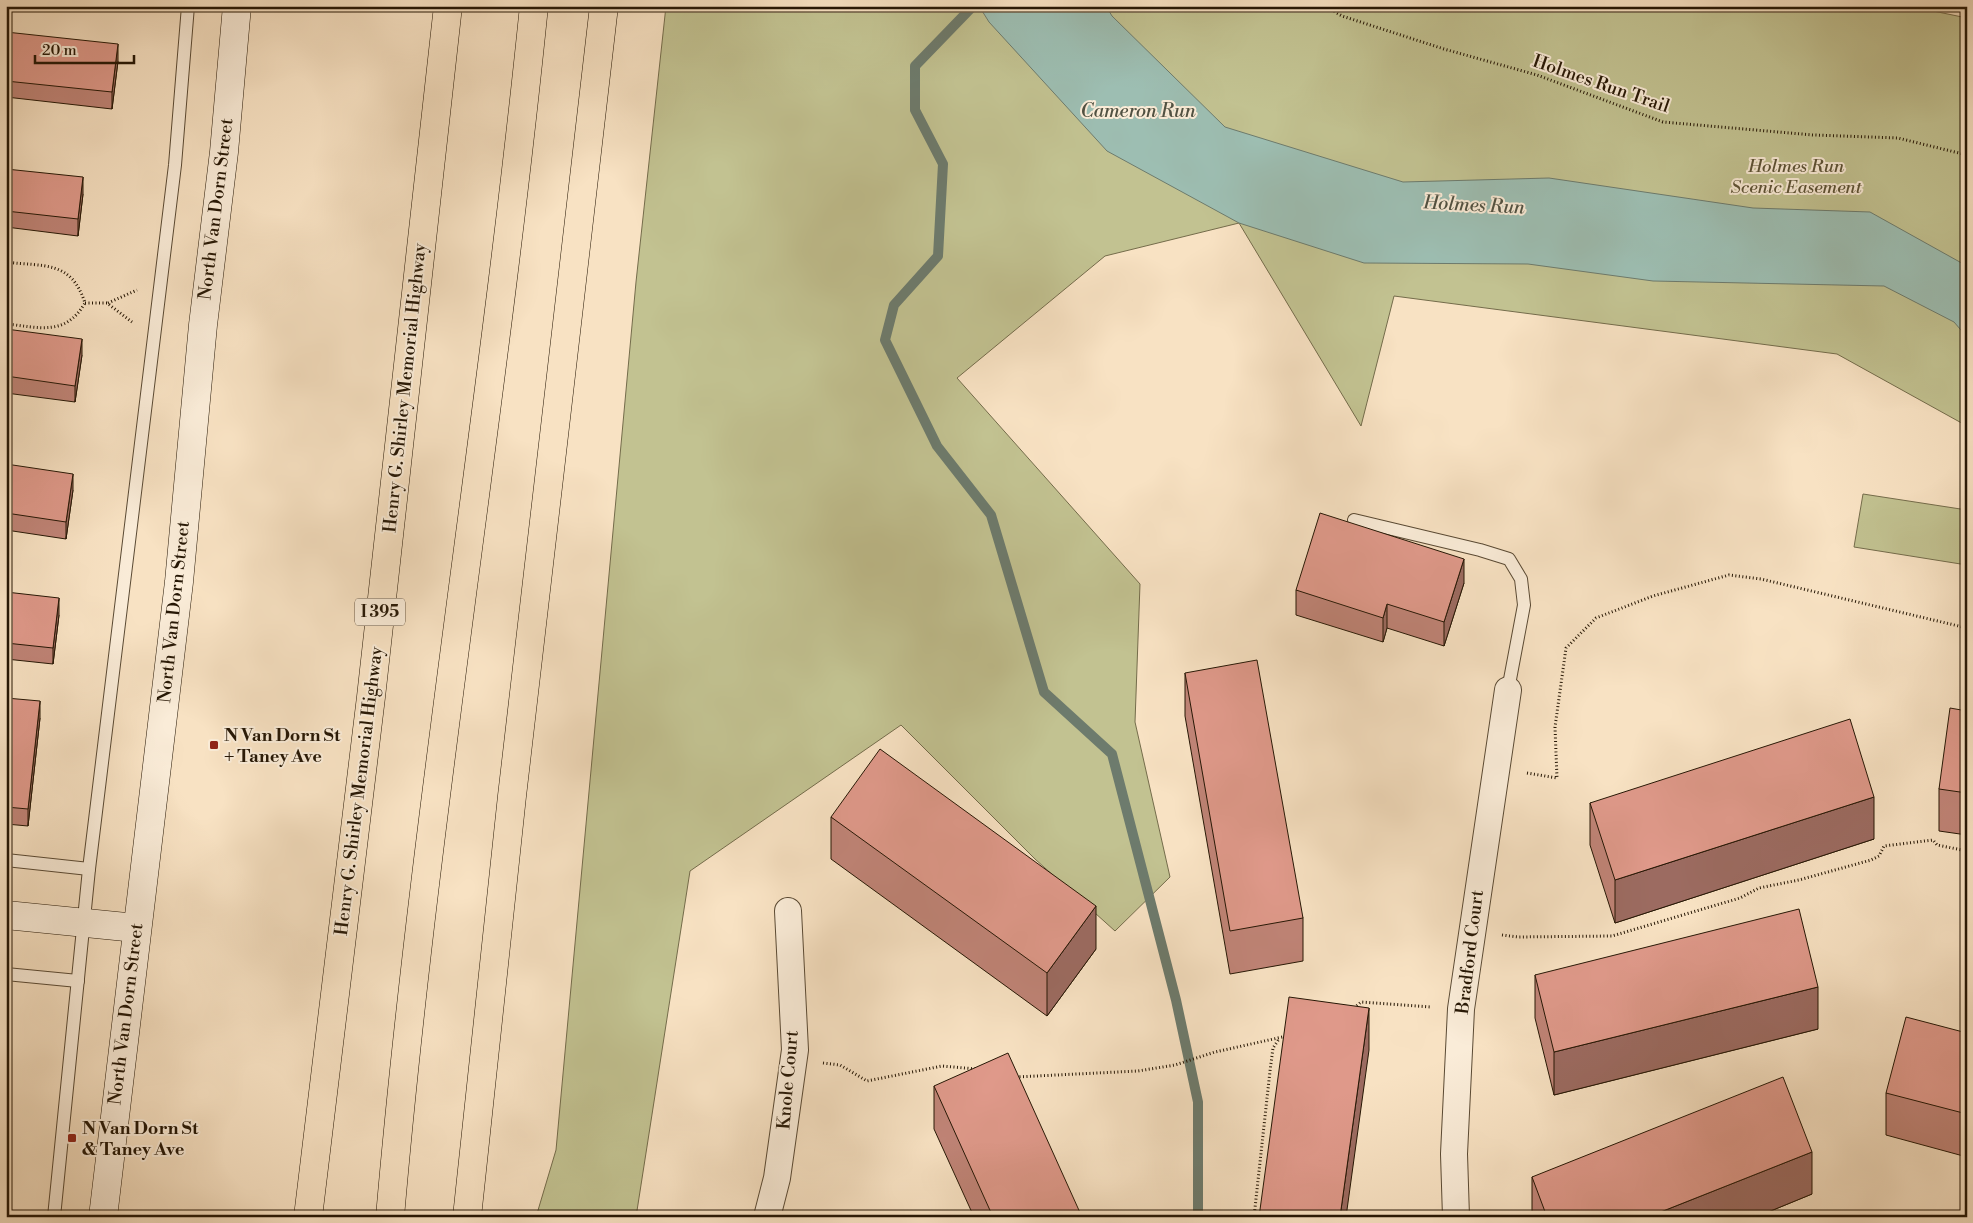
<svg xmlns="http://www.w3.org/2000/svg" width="1973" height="1223" font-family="'Libre Bodoni',serif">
	<rect width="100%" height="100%" fill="#f8e2c3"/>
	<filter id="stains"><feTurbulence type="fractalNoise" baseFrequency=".004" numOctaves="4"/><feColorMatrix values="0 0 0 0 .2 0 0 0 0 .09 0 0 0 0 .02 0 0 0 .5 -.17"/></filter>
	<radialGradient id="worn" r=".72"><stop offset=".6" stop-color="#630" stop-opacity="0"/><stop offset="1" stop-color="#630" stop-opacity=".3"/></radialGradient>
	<!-- green -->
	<g fill="#c2c291" stroke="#746c4b">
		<path d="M666,6H1909L1967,18V426L1837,354L1394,296L1361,426L1239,223L1105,256L957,378L1140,584L1135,722L1170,877L1115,931L1035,859L901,725L690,871L636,1217H536L556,1150L636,282Z"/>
		<path d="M1863,494L1967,510V565L1854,547Z"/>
	</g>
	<!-- water -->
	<path fill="#9dbeb2" stroke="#6d7b6d" d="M979,6H1106L1112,16L1225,127L1403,182L1549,178L1753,208L1870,212L1967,266V337L1954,322L1884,286L1653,281L1528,264L1364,263L1239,223L1107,151L989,22Z"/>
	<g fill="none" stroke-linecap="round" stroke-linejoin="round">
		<!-- stream -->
		<path stroke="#6d7b6d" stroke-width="10" d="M973,6L915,66V110L943,164L938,256L894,305L885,340L937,446L991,515L1044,692L1112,754L1176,1000L1198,1102V1217"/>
		<!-- lane casing -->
		<g stroke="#5a4a34" stroke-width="14">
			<g id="lane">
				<path d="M1354,520L1480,550L1509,559L1521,579L1524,605L1508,690"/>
				<path d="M6,860L89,869"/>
				<path d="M6,974L78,981"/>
				<path d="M54,1217L89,869L175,165L188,6"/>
			</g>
		</g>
		<!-- street casing -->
		<g stroke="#5a4a34" stroke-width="28">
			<g id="street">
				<path d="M767,1217L777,1178L795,1050L788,911"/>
				<path d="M1456,1217L1454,1154L1461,1009L1508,690"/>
			</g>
		</g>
		<!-- secondary casing -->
		<g stroke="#261705" stroke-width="29">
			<g id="secondary">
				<path d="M6,915L136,928"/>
				<path d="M103,1217L179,582L203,325L224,152L237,6"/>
			</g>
		</g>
		<!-- highway casing -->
		<g stroke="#261705" stroke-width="29">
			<g id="highway">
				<path d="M308,1217L371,697L448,6"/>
				<path d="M390,1217C425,812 493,411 534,6"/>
				<path d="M467,1217L512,796L604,6"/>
			</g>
		</g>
		<!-- path -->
		<g stroke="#261705" stroke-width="3" stroke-dasharray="1 2.5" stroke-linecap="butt">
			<path d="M1325,6L1342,16L1444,49L1537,75L1663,122L1813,135L1898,138L1967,155"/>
			<path d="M6,262C45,267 71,260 85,303C65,337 39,327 6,324"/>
			<path d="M85,303H107L132,322"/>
			<path d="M108,303L137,290"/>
			<path d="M1527,773L1557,778L1555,727L1566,648L1596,618L1653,596L1729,575L1761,579L1967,628"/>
			<path d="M1502,935L1518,937L1612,936L1740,898L1759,888L1799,880L1871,860L1879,856L1884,846L1933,840L1937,845L1967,851"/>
			<path d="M1354,1008L1361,1002L1431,1007"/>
			<path d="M823,1063L840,1065L867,1081L942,1066L976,1069"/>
			<path d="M1016,1077L1138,1071L1175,1065L1215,1052L1287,1036"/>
			<path d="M1254,1217L1270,1071L1273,1048L1279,1039"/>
		</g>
		<!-- lane -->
		<use href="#lane" stroke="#faecd8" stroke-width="12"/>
		<!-- street -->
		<use href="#street" stroke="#faecd8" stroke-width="26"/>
		<!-- secondary -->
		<use href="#secondary" stroke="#faecd8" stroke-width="28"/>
		<!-- highway -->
		<use href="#highway" stroke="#f8e2c3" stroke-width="28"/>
	</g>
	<!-- wall -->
	<g fill="#c08477" stroke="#261705">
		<path d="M6,32L118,61L112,109L6,97Z"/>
		<path d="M6,169L83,194L78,236L6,227Z"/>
		<path d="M6,329L82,355L75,402L6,393Z"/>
		<path d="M6,464L73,490L66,539L6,530Z"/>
		<path d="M1464,583L1444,646L1387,628L1383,642L1296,615V590Z"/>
		<path d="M6,592L59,615L53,664L6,659Z"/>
		<path d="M1185,673L1303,918V961L1230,974L1185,716Z"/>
		<path d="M6,698L40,718L28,826L6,824Z"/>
		<path d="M1967,711V835L1939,831V789Z"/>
		<path d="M1590,803L1874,839L1615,923L1590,845Z"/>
		<path d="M831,817L1096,949L1047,1016L831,859Z"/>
		<path d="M1967,934V1000L1964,999V956Z"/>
		<path d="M1535,975L1818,1029L1554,1095L1535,1018Z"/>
		<path d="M1967,1033V1157L1886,1135V1093Z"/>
		<path d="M934,1086L1082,1217H974L934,1129Z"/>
		<path d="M1532,1177L1812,1194L1756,1217H1532Z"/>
	</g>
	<!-- shaded-wall -->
	<g fill="#9c6b61" stroke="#261705">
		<path d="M118,44V61L112,109V92Z"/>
		<path d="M83,177V194L78,236V219Z"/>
		<path d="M82,339V355L75,402V386Z"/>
		<path d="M73,474V490L66,539V522Z"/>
		<path d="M1464,559V583L1444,646V622Z"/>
		<path d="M59,598V615L53,664V648Z"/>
		<path d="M1387,604V628L1383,642V618Z"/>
		<path d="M40,701V718L28,826V809Z"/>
		<path d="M1874,797V839L1615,923V880Z"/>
		<path d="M1096,906V949L1047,1016V973Z"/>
		<path d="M8,987V1011L6,1022V998Z"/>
		<path d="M1818,987V1029L1554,1095V1052Z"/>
		<path d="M1369,1008V1050L1346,1217H1340Z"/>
		<path d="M1812,1152V1194L1756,1217H1648Z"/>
	</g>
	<!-- building -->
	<g fill="#df998a" stroke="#261705">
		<path d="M6,32L118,44L112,92L6,81Z"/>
		<path d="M6,169L83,177L78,219L6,211Z"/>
		<path d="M6,329L82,339L75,386L6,376Z"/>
		<path d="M6,464L73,474L66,522L6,513Z"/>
		<path d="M1320,513L1464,559L1444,622L1387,604L1383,618L1296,590Z"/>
		<path d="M6,592L59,598L53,648L6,643Z"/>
		<path d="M1257,660L1303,918L1230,931L1185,673Z"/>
		<path d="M6,698L40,701L28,809L6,807Z"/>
		<path d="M1950,708L1967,711V793L1939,789Z"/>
		<path d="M1850,719L1874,797L1615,880L1590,803Z"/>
		<path d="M880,749L1096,906L1047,973L831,817Z"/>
		<path d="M1799,909L1818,987L1554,1052L1535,975Z"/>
		<path d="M1967,934V957L1964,956Z"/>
		<path d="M1289,997L1369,1008L1340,1217H1259Z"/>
		<path d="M1906,1017L1967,1033V1114L1886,1093Z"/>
		<path d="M1008,1053L1082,1217H993L934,1086Z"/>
		<path d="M1783,1077L1812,1152L1648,1217H1547L1532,1177Z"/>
	</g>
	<!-- markers -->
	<g fill="#8f2418" stroke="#faecd8" stroke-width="2">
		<rect x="209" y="740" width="10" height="10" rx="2.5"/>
		<rect x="67" y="1133" width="10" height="10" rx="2.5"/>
	</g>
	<g text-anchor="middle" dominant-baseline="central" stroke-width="4" stroke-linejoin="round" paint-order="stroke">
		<!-- shield labels -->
		<rect fill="#faecd8" stroke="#665744" stroke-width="1" x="355" y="598.5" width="50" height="27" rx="4"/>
		<g font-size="16" font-weight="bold" fill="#261705">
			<text x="380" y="612">I 395</text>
		</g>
		<!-- street labels -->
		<g font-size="18" fill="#261705" stroke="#faecd8">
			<text transform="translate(1601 84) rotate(19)">Holmes Run Trail</text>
			<text transform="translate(216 209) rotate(-83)">North Van Dorn Street</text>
			<text transform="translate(405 388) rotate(-84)">Henry G. Shirley Memorial Highway</text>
			<text transform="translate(174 612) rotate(-84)">North Van Dorn Street</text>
			<text transform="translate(359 791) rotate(-83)">Henry G. Shirley Memorial Highway</text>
			<text transform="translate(1470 952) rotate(-83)">Bradford Court</text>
			<text transform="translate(126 1014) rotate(-83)">North Van Dorn Street</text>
			<text transform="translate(788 1080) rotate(-85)">Knole Court</text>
		</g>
		<!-- park labels -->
		<g font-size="18" font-style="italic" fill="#5d5336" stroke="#faecd8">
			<text x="1796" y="166">Holmes Run<tspan x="1796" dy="21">Scenic Easement</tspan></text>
		</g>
		<!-- poi labels -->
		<g font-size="18" font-weight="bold" fill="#261705" stroke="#faecd8" text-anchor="start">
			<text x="224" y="735">N Van Dorn St<tspan x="224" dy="21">+ Taney Ave</tspan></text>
			<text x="82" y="1128">N Van Dorn St<tspan x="82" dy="21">&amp; Taney Ave</tspan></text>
		</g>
		<!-- water labels -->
		<g font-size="19" font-style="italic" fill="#505142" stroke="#faecd8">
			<text x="1138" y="111">Cameron Run</text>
			<text transform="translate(1474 205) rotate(3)">Holmes Run</text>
		</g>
	</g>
	<!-- margin -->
	<rect width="1973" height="1223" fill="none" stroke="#f8e2c3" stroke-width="25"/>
	<rect x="8" y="8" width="1958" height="1208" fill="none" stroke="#261705" stroke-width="2.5"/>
	<rect x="12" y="12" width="1948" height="1198" fill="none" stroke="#261705"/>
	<!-- scale -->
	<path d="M35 55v8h99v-8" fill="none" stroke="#261705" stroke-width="2.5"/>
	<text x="42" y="55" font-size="15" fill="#261705" stroke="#faecd8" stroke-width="4" paint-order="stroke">20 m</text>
	<rect width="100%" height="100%" filter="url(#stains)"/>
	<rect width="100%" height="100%" fill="url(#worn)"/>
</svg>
